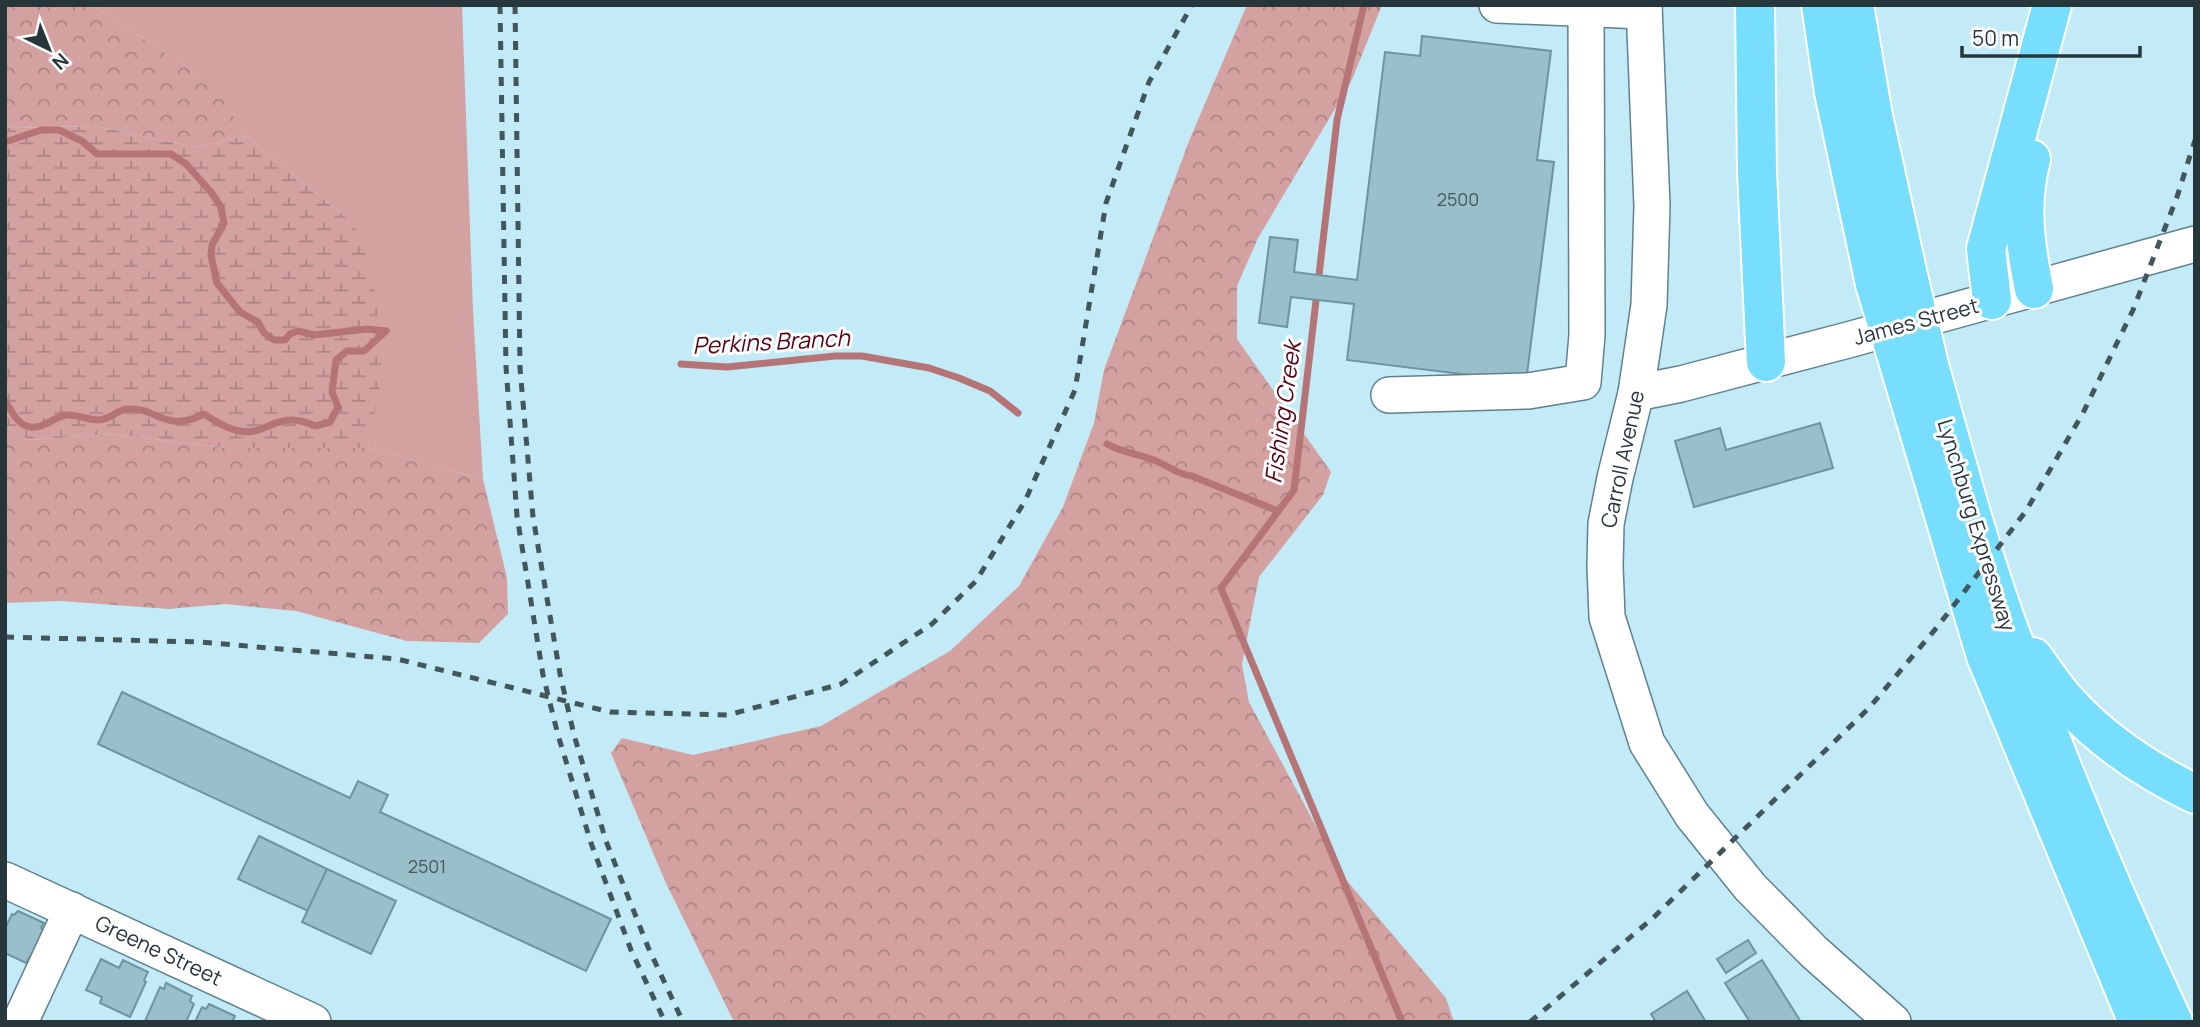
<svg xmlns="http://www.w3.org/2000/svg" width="2200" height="1027" font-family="Manrope,sans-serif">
	<defs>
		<pattern id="forest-crowns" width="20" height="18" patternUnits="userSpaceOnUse" patternTransform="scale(1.75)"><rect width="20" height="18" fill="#d4a1a1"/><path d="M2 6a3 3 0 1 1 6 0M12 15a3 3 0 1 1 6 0" fill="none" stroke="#ac8484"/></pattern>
		<pattern id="wetland-marsh" width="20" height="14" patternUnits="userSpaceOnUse" patternTransform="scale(1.75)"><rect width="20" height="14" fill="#d4a1a1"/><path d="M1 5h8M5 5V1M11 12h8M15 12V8" fill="none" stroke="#ac8484"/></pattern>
	</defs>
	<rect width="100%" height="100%" fill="#c3eaf7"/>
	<!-- grass -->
	<path fill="#d4a1a1" d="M92,5H462L473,311L483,479L368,448L373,412L380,389V351L374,294L355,227L343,215L246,136L218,93L193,71Z"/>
	<!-- forest -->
	<g fill="url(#forest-crowns)">
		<path d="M5,5H92L193,71L218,92L246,136L195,147L95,126L5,128Z"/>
		<path d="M1247,5H1382L1351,82L1258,238L1237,286V339L1331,472L1323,495L1259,577L1242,664L1249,702L1343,876L1446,998L1454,1022H734L665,881L611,753L622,738L693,755L821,726L950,651L1019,586L1063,507L1094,423L1104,370L1189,141Z"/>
		<path d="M5,425L29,440L113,434L226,448H368L483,479L507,578L508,614L479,643L407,641L296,611L224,604L169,609L60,601L5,603Z"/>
	</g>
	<!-- wetland -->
	<path fill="url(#wetland-marsh)" d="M95,126L195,147L246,136L343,215C347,218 352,222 354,226C374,256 385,354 380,390C376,409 371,428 368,448H226L113,434L29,440L5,425V128Z"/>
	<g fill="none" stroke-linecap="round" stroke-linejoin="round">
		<!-- stream -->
		<g stroke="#b57475" stroke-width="7">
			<path d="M1364,5L1337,120L1294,490L1221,588L1402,1022"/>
			<path d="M5,142L41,130H59L82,141L97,154H171L186,164L211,192L221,207L224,223L212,245L211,255L217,283L240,312L258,322L264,333L274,340H285L290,334L298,331L314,335L367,329L386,331"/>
			<path d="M681,364L727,367L835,356H862L929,368L959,378L990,391L1018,413"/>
			<path d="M5,401C12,411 17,425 30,427C44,429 53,417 66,415C77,414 87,420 98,420C110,420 116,410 127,409C159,407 164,434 204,414C215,421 227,429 240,431C267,437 276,408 315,426L330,422L338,407L332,392L336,360L347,351H364L386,331"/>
			<path d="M1107,444C1123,453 1140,454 1156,461C1169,466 1178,475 1192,476L1278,511"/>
		</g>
	</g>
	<!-- building -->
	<g fill="#99bfcb" stroke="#6f939f" stroke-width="2">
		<path d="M1422,36L1551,51L1537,160L1554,162L1526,382L1347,360L1354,304L1291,297L1287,327L1259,323L1270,237L1298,240L1294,272L1357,280L1385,52L1420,56Z"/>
		<path d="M1820,423L1833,468L1694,507L1675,441L1720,428L1726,450Z"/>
		<path d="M122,692L350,798L358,781L388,795L380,812L611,919L586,971L98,744Z"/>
		<path d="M259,836L327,869L308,911L238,879Z"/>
		<path d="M327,869L396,901L371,954L302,922Z"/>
		<path d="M18,911L44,923L41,928L46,931L26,963L5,953V928L12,914L14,915Z"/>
		<path d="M1748,940L1756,953L1726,973L1717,959Z"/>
		<path d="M101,959L119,968L123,960L148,972L144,980L146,982L130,1017L100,1003L102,997L86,990Z"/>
		<path d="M1762,960L1801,1022H1750L1725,983Z"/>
		<path d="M166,983L192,996L190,1001L194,1004L186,1022L145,1021L160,987L164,989Z"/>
		<path d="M1687,991L1706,1022H1656L1651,1014Z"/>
		<path d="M209,1004L235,1016L232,1022H195L202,1007L206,1009Z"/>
	</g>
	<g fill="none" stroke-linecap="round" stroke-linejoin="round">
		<!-- minor casing -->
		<g stroke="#5f828e" stroke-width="38">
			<g id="minor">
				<path d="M1497,5L1644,11"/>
				<path d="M1644,5L1652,206L1649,305L1636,393L1615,478L1606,524L1605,566L1607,617L1647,743L1692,815L1750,887L1814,952L1893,1022"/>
				<path d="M1636,393L1681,384L1848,340L2195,244"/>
				<path d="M1389,395L1528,391L1583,382L1587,335L1586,5"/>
				<path d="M5,880L313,1022"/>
				<path d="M20,1022L72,910"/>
			</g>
		</g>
		<!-- highway casing -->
		<g stroke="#fff" stroke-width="42">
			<g id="highway">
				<path d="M1755,5L1757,172L1766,362"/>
				<path d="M1821,5L1834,92L1875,284"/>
				<path d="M1854,5L1873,116L1907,271"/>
				<path d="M2031,159C2019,204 2025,244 2034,289"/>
				<path d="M1992,300L1986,249L2052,5"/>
				<path d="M1930,369C1954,453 1976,537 2005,619C2055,756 2111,890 2173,1022"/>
				<path d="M1903,377L1986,656L2138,1022"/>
				<path d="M2033,657C2045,673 2056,691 2070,705C2105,743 2148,771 2195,794"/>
			</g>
		</g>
		<!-- minor -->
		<use href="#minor" stroke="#fff" stroke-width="35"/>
		<!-- highway -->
		<use href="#highway" stroke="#78defe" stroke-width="38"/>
		<!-- rail -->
		<g stroke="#42565c" stroke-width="5" stroke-dasharray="9 9" stroke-linecap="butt">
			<path d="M500,5L506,367L517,516L543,675L558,735L591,843L631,950L665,1022"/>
			<path d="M515,5L520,368L533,517L560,674L574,735L606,841L648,947L683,1022"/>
			<path d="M5,637L200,642L397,659L610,712L728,715L841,684L932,624L976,581L1025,501L1075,390L1106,203L1149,82L1192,5"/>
			<path d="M1530,1022L1653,918L1869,708L1938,626L2026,511L2083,413L2133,310L2177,197L2195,140"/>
		</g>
		<!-- highway-bridge casing -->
		<g stroke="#fff" stroke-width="42" stroke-linecap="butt">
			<g id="highway-bridge">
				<path d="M1907,271L1930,369"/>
				<path d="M1875,284L1903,377"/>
			</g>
		</g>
		<!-- highway-bridge -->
		<use href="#highway-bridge" stroke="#78defe" stroke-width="38"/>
	</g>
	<g text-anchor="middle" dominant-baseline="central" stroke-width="6" stroke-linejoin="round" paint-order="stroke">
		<!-- number labels -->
		<g font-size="18" fill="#44585f">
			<text x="1458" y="199">2500</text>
			<text x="427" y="866">2501</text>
		</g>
		<!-- street labels -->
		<g font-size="21" fill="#27363b" stroke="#fff">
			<text transform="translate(1916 321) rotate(-15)">James Street</text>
			<text transform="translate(1622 459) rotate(-78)">Carroll Avenue</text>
			<text transform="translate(1977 525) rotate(73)">Lynchburg Expressway</text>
			<text transform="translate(159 950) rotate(25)">Greene Street</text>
		</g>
		<!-- water labels -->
		<g font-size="23" font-style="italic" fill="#540112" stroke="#fff">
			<text transform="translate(771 341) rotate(-3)">Perkins Branch</text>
			<text transform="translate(1282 412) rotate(-82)">Fishing Creek</text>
		</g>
	</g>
	<!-- border -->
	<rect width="2200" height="1027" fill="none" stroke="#27363b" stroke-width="14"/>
	<!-- north arrow -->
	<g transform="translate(49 49) rotate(137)" stroke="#ffffff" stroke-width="5" paint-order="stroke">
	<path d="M0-5L12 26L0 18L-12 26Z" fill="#27363b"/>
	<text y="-10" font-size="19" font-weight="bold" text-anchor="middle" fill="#27363b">N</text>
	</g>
	<!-- scale -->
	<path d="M1962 46v10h178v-10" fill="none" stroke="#27363b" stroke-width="3.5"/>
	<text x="1972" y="46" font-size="21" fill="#27363b" stroke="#ffffff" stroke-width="5" paint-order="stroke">50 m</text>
</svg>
